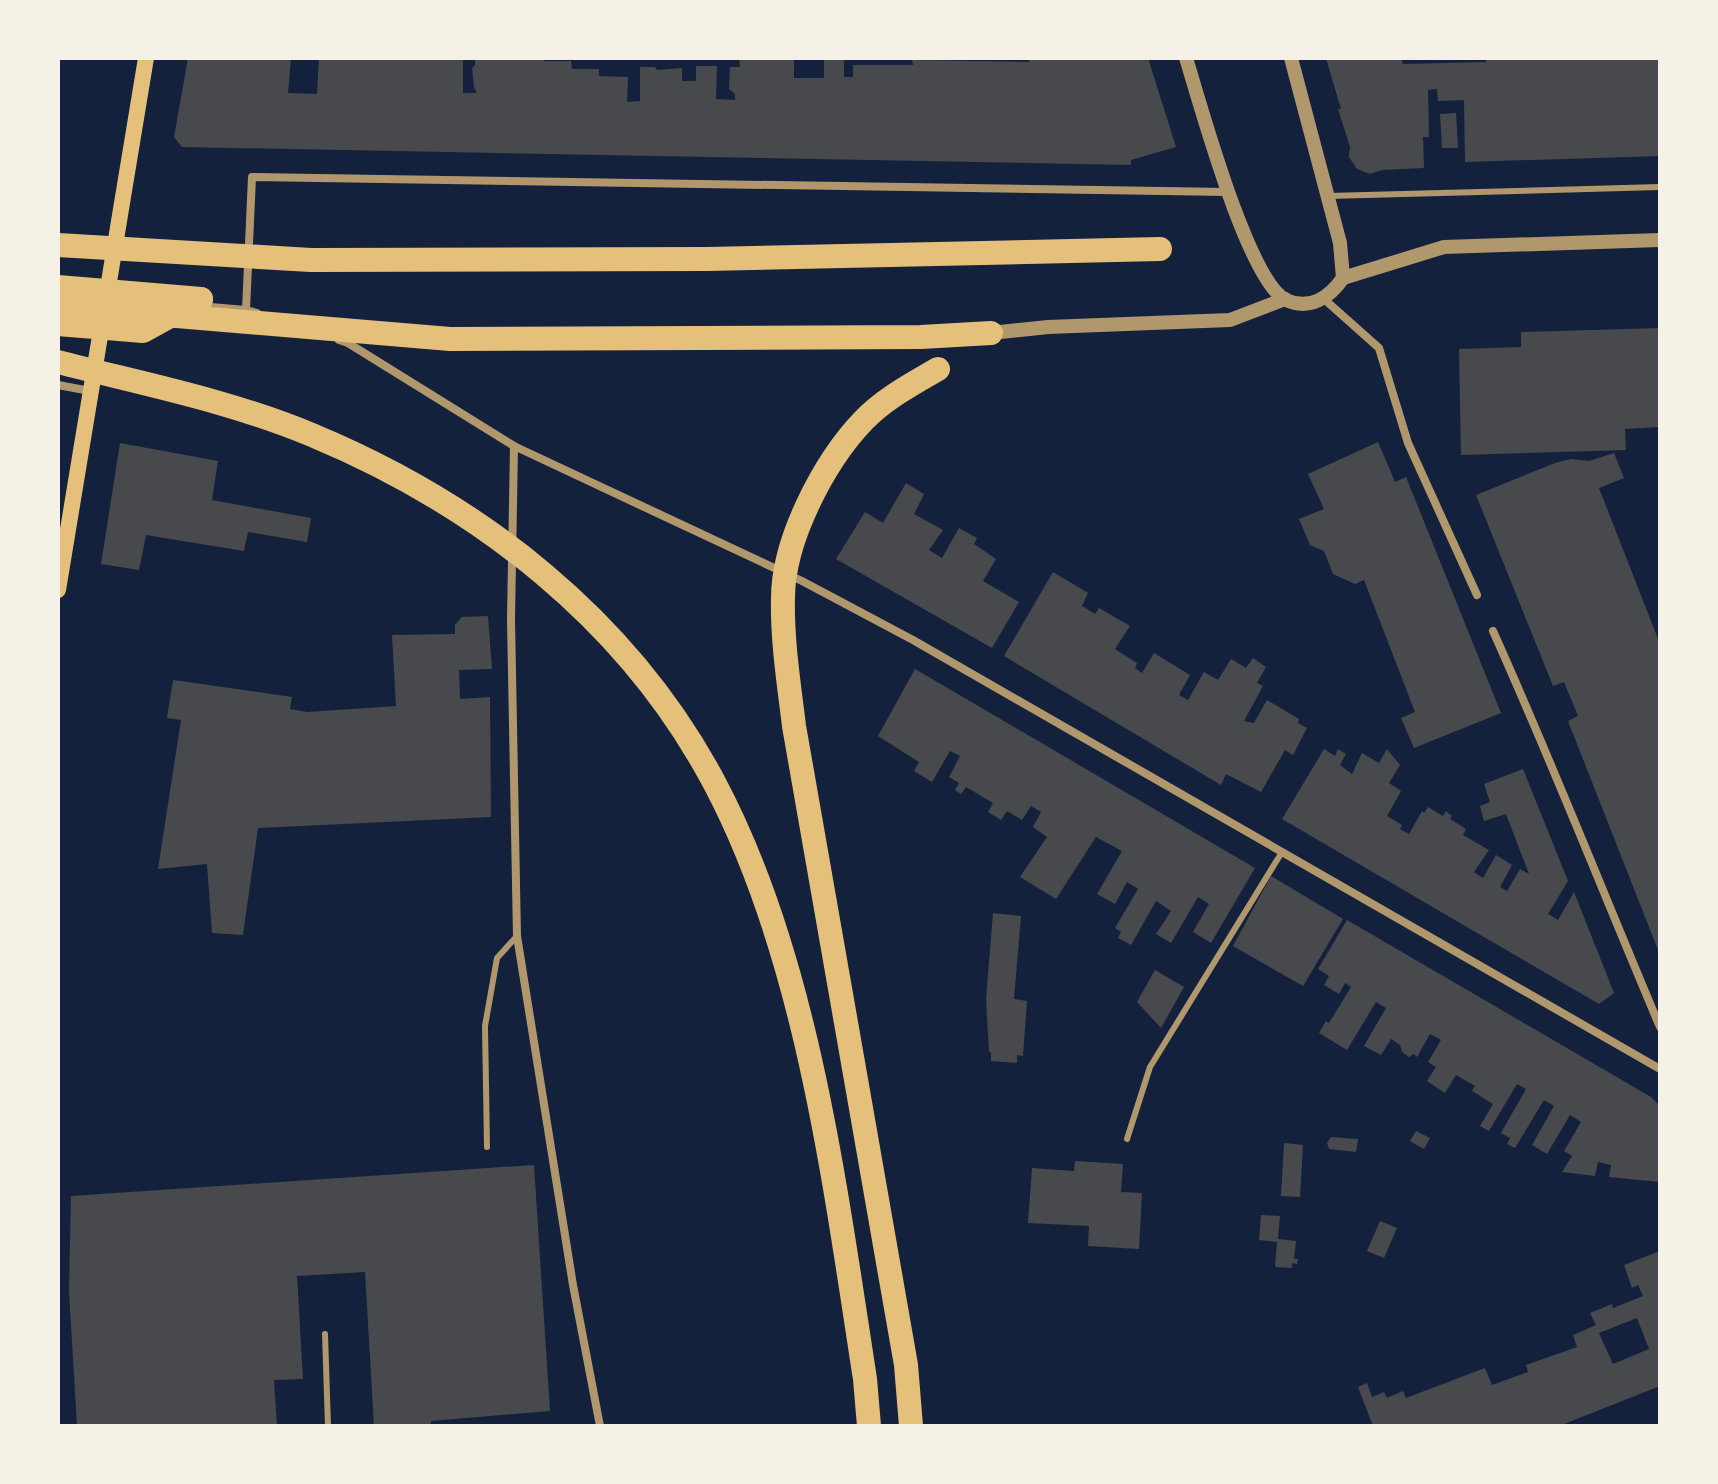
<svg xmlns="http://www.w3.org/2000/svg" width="1718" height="1484" font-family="'Sofia Sans Condensed',sans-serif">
	<rect width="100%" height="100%" fill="#14213d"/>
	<!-- building -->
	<g fill="#48494c" fill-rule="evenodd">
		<path d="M188,58H291L288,93L317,94L319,58L463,60V93H477L474,87L472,68L475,65V58H544V61H571L572,69H599V76L628,77L627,102L640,101V67H655L657,70L682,68V81H696V66H717L716,99L735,100V94L729,89L730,67H740L739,58H794V78H824V58H844V77H853V65H913L912,60L1029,62V58H1148L1176,147L1131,160V165L182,147L174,137Z"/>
		<path d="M1326,58H1401L1403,64L1486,62V58H1660V156L1465,162L1464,100L1438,101L1437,89L1428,90L1429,137H1423L1424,168L1382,170L1370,174L1357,169L1349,157L1350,147L1338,109H1341Z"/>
		<path d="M1456,113L1458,148H1442L1440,114Z"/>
		<path d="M1660,328V427L1625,429L1626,450L1461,455L1459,349L1521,347V332Z"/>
		<path d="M1378,442L1395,482L1406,477L1501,713L1414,748L1401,718L1415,712L1364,580L1355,584L1333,574L1324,551L1310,545L1299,519L1324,509L1308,474Z"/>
		<path d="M120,443L218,461L212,500L311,518L307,542L248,532L244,551L146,535L139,570L101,564Z"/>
		<path d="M1614,453L1624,478L1599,488L1660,644V955L1568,721L1578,716L1564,682L1553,686L1476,495L1555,463L1571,459L1589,461Z"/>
		<path d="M906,483L924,494L914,514L943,530L929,550L942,558L959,528L977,538L974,544L996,559L983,581L1019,602L992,648L836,559L865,512L883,523Z"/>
		<path d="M1053,572L1088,593L1082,606L1095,614L1099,608L1130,626L1115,649L1137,663L1135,668L1142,673L1154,653L1190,675L1179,695L1188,700L1204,672L1218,680L1231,659L1246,668L1253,658L1266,667L1257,683L1263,686L1244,721L1254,723L1267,700L1299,719L1298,723L1307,728L1293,755L1285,750L1261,792L1226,774L1221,785L1004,656Z"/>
		<path d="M488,616L492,669L459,670L460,699L490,697L491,817L258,828L243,935L212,933L207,864L158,869L181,720L167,718L173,680L292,697L290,709L307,712L396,706L392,635L455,634V625L462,617Z"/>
		<path d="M915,669L1255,868L1211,943L1193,932L1209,904L1198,897L1171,943L1156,934L1171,911L1156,901L1131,945L1118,938L1121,932L1115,928L1138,889L1127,882L1115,904L1097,894L1122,851L1096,837L1056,899L1020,877L1047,837L1033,827L1041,812L1031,806L1022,820L1007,811L1001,820L988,812L993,803L966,787L961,794L955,790L959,783L949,777L960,756L950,751L932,782L914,771L919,762L878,736Z"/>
		<path d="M1324,749L1335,756L1338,749L1346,754L1340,765L1352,774L1362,753L1379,763L1387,749L1400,765L1389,783L1401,791L1387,816L1402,825L1400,829L1409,834L1422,811L1424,813L1428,807L1443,816L1446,811L1452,816L1450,819L1466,829L1463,835L1489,850L1474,872L1483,878L1496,855L1512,865L1500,887L1507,891L1520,869L1529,874L1506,814L1484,821L1480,806L1490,802L1484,784L1523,769L1568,881L1548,914L1558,920L1574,892L1614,993L1599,1004L1282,819Z"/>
		<path d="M1271,876L1343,919L1303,986L1233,946Z"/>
		<path d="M993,913L1021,916L1014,999L1027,1001L1023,1056L1017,1055V1063L991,1061V1052H989L986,999Z"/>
		<path d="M1347,920L1651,1097L1660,1106V1182L1609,1177L1611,1165L1598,1162L1595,1176L1562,1172L1572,1156L1564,1151L1581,1122L1570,1115L1547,1154L1532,1145L1554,1106L1544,1100L1515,1148L1507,1144L1510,1138L1501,1133L1526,1089L1517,1084L1489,1131L1480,1126L1493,1104L1472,1091L1475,1086L1456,1075L1445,1093L1427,1081L1436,1067L1428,1062L1441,1040L1430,1034L1417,1057L1414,1054L1409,1057L1402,1052L1400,1045L1391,1039L1381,1055L1364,1046L1386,1008L1376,1002L1347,1050L1319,1033L1326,1021L1329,1023L1351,987L1345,983L1339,994L1324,985L1329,976L1318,969Z"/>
		<path d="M1155,970L1184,987L1161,1028L1137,1002Z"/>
		<path d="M1416,1131L1430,1138L1424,1149L1410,1141Z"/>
		<path d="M1331,1137L1358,1139L1356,1152L1329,1149L1327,1143Z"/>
		<path d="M1284,1143L1303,1145L1300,1197L1281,1196Z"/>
		<path d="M1075,1161L1123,1164L1121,1192L1142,1193L1139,1249L1088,1246L1089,1226L1028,1223L1032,1168L1074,1171Z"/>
		<path d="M534,1165L550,1411L431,1421V1426H374L365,1272L297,1276L303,1379L274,1380L277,1426H77L69,1291L71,1196Z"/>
		<path d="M1261,1215L1280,1216L1278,1239L1296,1241L1294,1259H1298L1297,1264L1292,1263V1268L1275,1267L1277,1242L1259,1240Z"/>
		<path d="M1380,1221L1397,1228L1384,1258L1367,1251Z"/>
		<path d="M1660,1251V1386L1559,1426H1373L1358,1387L1367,1383L1372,1397L1384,1392L1387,1398L1403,1391L1406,1398L1485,1368L1492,1385L1528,1372L1526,1365L1577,1347L1573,1335L1596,1325L1590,1313L1612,1304L1613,1308L1643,1296L1638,1285L1632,1288L1624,1265ZM1637,1318L1649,1349L1613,1364L1599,1333Z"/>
	</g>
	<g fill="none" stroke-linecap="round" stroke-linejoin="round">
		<!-- service -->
		<g stroke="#b1986c" stroke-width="6">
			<path d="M1328,196L1660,187"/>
			<path d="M1127,1139L1150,1067L1282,852"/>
			<path d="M487,1147L485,1026L497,958L517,936"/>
			<path d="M325,1334L328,1426"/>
		</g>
		<!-- minor -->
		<g stroke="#b1986c" stroke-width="8">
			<path d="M1324,299L1379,348L1408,443L1477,595"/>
			<path d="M199,306L246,310L257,313"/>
			<path d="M246,310L252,177L1227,192"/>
			<path d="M339,340L348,343L514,446L802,581L913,640L1660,1069"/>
			<path d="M58,385L90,391"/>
			<path d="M514,446L511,620L517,936L573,1285L600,1426"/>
			<path d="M1493,631C1552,762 1604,895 1660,1027"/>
		</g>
		<!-- tertiary -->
		<g stroke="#b1986c" stroke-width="14">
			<path d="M1186,58C1200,103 1248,281 1286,300C1310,311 1330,297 1343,278L1340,243L1291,58"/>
			<path d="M1343,278L1444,247L1660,240"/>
			<path d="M991,333L1048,327L1230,320L1285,299"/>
		</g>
		<!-- secondary -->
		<path stroke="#e5c07b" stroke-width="16" d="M58,590L146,58"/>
		<!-- motorway -->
		<g stroke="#e5c07b" stroke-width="24">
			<path d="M58,245L311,260L707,259L1160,249"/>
			<path d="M58,287L201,299"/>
			<path d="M58,306L450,339L921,337L991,333"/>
			<path d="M58,324L143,331L201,299"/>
			<path d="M58,362C143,384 231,401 312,435C480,505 629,621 715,784C807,958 835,1186 865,1379L869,1426"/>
			<path d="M911,1426L906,1365L794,726C789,684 782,641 783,598C783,540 824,462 863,421C884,399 912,384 938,369"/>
		</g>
	</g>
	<!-- border -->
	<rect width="1718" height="1484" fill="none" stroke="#f6f1e7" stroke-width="120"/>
</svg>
